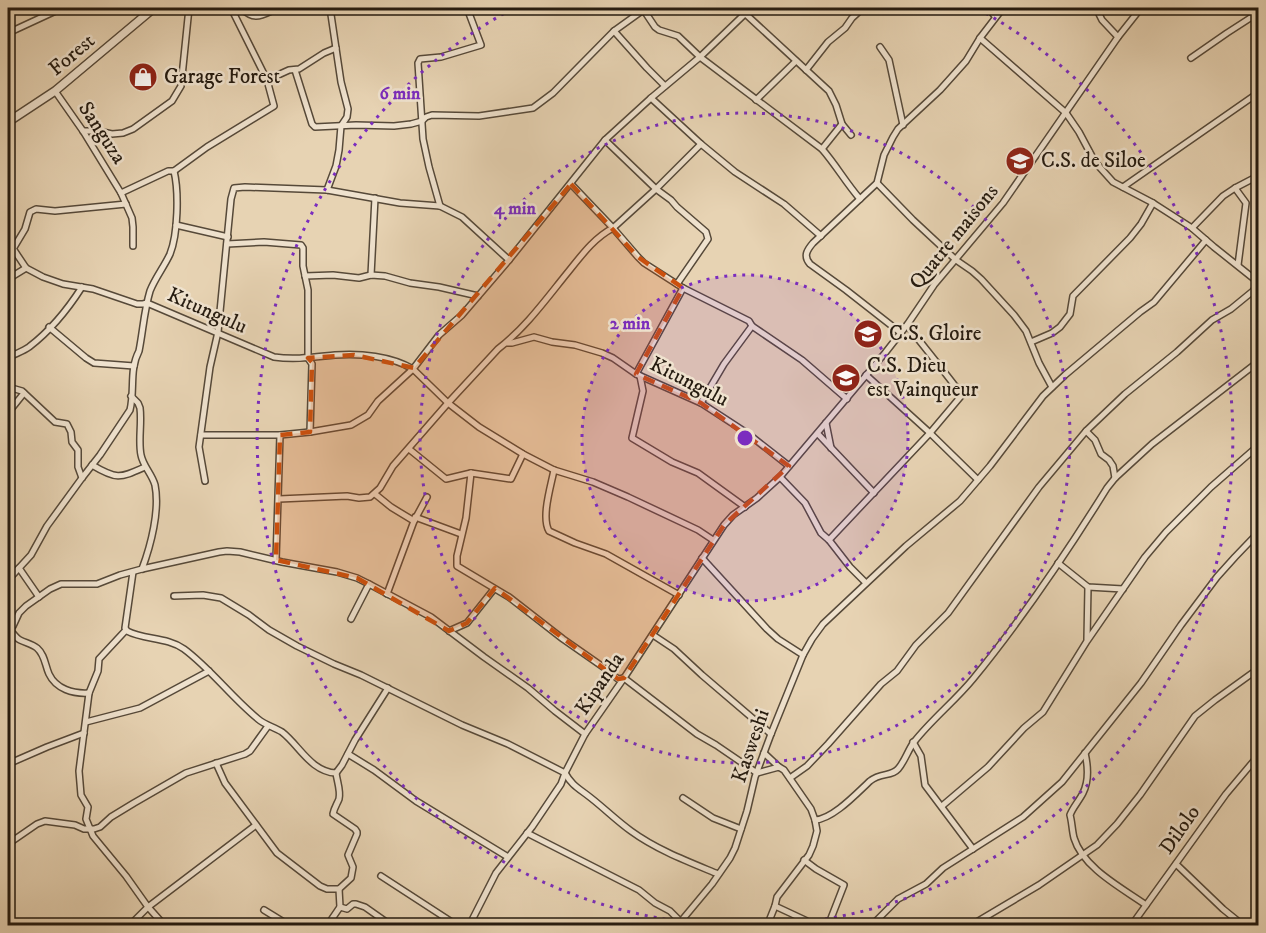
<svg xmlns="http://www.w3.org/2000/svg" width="1266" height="933" font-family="'IM FELL DW Pica',serif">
	<rect width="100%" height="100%" fill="#e7d3b3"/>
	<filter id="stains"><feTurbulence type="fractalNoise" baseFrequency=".00333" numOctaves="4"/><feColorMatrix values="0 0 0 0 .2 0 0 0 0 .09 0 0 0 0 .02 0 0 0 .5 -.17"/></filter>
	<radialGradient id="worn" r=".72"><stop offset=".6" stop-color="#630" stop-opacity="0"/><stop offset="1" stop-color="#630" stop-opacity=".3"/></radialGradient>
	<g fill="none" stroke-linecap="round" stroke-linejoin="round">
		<!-- minor casing -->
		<g stroke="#564939" stroke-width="8">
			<g id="minor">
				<path d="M241,8C255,22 262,15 278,8"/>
				<path d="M739,8L829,91L836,105L842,124L851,135"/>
				<path d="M988,8L995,16"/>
				<path d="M1096,8L1102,20L1118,37"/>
				<path d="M643,9L655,27L659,30L678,36L700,57L822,149C836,165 846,183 860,199"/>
				<path d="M614,31L647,68L665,86"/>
				<path d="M8,33L62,8"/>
				<path d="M980,38L1066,113L1079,132L1095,162L1113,182L1153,203L1192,228L1214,247L1258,282"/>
				<path d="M880,47L889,60L903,125"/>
				<path d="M1191,58L1227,33L1258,13"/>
				<path d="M295,70L312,124L315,127L356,125L394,126L411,124L422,121L426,117L432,115L479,116L533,108L553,93L614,31L646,8"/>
				<path d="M806,70L828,42L845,28L852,18L863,8"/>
				<path d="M267,80L289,70L299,69L324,53L336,48"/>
				<path d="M55,91L83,131L121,193L132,218L133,227V246"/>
				<path d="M651,98L701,144L735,172L784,204L821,236"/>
				<path d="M756,100L796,61"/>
				<path d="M83,131H98L112,134L123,133L133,129L172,101L181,86L189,8"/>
				<path d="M605,140L656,189L671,200L677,207L706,232L708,239L677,284"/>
				<path d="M822,149L842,124"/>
				<path d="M877,183L913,220L956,260L972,271L981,279L1014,315L1026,331L1039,363L1052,387"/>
				<path d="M571,184L613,228L638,257L644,263L683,288L749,321L752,326L802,360L847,399"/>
				<path d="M1123,187L1258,93"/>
				<path d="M1235,188L1246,203L1238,265"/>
				<path d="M327,190L336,166L339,150L341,126L347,117L348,109L341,82L330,8"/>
				<path d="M121,193L168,171H174L207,147L274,106L267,80L231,8"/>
				<path d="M440,206L429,167L423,139L418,63L420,59L441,57L481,45L467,8"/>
				<path d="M176,225L228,237"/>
				<path d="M1192,228L1223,196L1235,188L1258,176"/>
				<path d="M8,241L26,268L43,277L63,284L93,289L137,304H143L147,303L274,357C295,360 314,357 335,355C360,353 391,356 413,369L448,403L479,427L523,454L554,470L593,482L628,497L698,530L713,540"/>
				<path d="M227,244L264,242L301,245L303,248V266L308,290V358L312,364L310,432"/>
				<path d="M13,249L25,229L30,212L36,209L55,211L126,204"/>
				<path d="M371,275L375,198"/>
				<path d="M305,276L333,275L359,278L371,275L385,276L410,283L439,287L478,296"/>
				<path d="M8,279L26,268"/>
				<path d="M49,327L86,358L94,363L134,366"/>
				<path d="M901,333L846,290L810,264C803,256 807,250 813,243L877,183L884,155L893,137L898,129L940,90L966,61L980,38L1003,8"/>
				<path d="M1031,342L1052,333L1060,327L1070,314L1073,296L1130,238L1141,224L1153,203"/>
				<path d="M507,343H512L534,337L552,342L575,345L602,353L613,358L636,374L701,403L747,433L789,466"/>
				<path d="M8,358C14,354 22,352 29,347C50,331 68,309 82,287"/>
				<path d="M636,374L683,288"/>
				<path d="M866,375L930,433L978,480"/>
				<path d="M640,376L643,391L632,438L672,462L698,473L745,507"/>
				<path d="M8,387L22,391L55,422L67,424L71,432L72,442L78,450V467L82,478"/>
				<path d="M131,396L138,403L140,408C142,423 138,441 141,455C143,466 152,474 155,485C160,510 151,545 142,569"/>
				<path d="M701,403L724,364L752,326"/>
				<path d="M8,413L24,393"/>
				<path d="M826,423L831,448"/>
				<path d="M1086,431L1095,440L1101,454L1109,460L1113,466L1115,478"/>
				<path d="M818,434L874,493"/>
				<path d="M201,435H280L310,432L351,425L368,415L378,401L413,369L439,335L462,315L509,260L605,140L651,98L700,57L751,8"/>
				<path d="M409,449L446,479L471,473L511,479L523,454"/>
				<path d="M92,465C117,480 120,478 145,467"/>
				<path d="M554,470C551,486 541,517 549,531L575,543L606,554L679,595"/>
				<path d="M471,473L466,518L457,556V566L509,597L563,639L606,669L618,679L624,678L697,734L716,745L757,773L779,767L784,770L811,809L815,820L817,831L813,846L809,855L777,897L775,906L767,926"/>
				<path d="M780,477L805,503L821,533L829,540L850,567L866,583"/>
				<path d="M205,481L199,447L210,367L218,332L231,199L234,188L245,187L327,190L400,203L440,206L462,217L509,260"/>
				<path d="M375,494L391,507L414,521"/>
				<path d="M279,499L347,496L359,498L370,497L380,488L393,466L448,403L498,349C524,329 544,302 564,277C579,259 592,239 613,228L656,189L701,144"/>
				<path d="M415,517L461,534"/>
				<path d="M829,540L930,433L962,395C944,371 925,348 907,325"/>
				<path d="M702,558L767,629L778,639L803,655"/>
				<path d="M276,560L280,435"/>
				<path d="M1058,563L1088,587L1123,589"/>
				<path d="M19,568L39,597"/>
				<path d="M133,572L125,628L127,631C144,640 167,637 184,649C211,669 231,697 258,719C265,725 274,727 282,732C299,745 311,772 336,773L342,765L355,740L388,688"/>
				<path d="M8,580L31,555L47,526L82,478L100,455L130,410C135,390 129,370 139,351C143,331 144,311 150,291C155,278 164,267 170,254C178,234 179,192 174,171"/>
				<path d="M387,594L414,521L427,497"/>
				<path d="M174,596L203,595L221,598L249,615L269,630L297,646L334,664L361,675L462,725L508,744L565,773C572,786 580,789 591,798C605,809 617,821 631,831C657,850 689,862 718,874"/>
				<path d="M351,619L369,584"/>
				<path d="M10,630C13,633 16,638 20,640C26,643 32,644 37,648C45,655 45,665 49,674C56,689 73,694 89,693"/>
				<path d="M126,630L99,659L98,671L89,693L79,771L81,795L88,807L86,819L93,836L126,876L148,907L165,926"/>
				<path d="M449,631L467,623L494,589"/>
				<path d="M8,632L13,626L19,613L26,606L50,589L61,584H97L120,575L142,569L219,552L227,551L240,552L282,562L337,572L357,578L369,584L431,617L484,657L528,688L555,711L585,734"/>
				<path d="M653,635L674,649L702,675L771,734"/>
				<path d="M1087,639L1088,587"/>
				<path d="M86,722L140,708L209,671"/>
				<path d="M913,742L921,756L925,785L973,849"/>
				<path d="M764,753L779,767"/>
				<path d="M1085,753C1088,766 1089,781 1083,793C1079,801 1073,807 1070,815C1072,822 1072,830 1074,838C1083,868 1122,888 1146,905"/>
				<path d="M348,754L374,770L416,801L508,857"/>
				<path d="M216,763L225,783L277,853L320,886L327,889H339"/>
				<path d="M8,764L47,747L84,733"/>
				<path d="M790,778L807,766L828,744L881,684L897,671L916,645L948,613L1039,487L1086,431L1125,394L1177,352L1212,320L1231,309L1253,291L1258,284"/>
				<path d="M683,798L713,818L741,829"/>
				<path d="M942,806L988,767L1024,728L1043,712L1087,641L1145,557L1166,532L1211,487L1258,446"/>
				<path d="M815,820C833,819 857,793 870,781C881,772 891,777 898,769C905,761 908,750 914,742C932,719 955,701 973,679C1022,619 1066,554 1107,488L1115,478L1152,444L1258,362"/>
				<path d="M527,833L639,890L655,903L670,911L680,921"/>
				<path d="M8,844L37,824L45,821L75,825L84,829H94L100,827L111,817L134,803L186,773L245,754L250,751L268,726"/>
				<path d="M804,860L816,869L844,885L828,926"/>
				<path d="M1176,864L1223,909L1244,926"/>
				<path d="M381,876L458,926"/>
				<path d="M775,906L805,920L813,926"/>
				<path d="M340,907L347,909L353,904H356L365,907L392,926"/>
				<path d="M264,910L290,926"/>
				<path d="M473,920L481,926"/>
				<path d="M129,926L148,907L256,825"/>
				<path d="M327,926L340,907L339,889L351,878L353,867L348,855L357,834V832L355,829L333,814C334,808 337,804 339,799C341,791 337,781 336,773"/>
				<path d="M469,926L496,873L532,827L561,784L565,773L585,734L624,678L724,525L733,515L757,498L780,477L885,353L907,325L934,285L1003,203L1118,37L1141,8"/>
				<path d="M677,926L712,884L730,858L735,848L747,811L755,777L771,734L803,655L812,639L823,624L906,546L960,501L990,466L1043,396L1065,375L1140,312L1154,302L1206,240"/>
				<path d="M871,926L898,899L926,884L943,868L1023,817L1062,782L1141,683L1181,625L1217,577L1235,557L1258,533"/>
				<path d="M970,926L1039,885L1097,845L1117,824L1140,795L1195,716L1215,700L1258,669"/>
				<path d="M1131,926L1226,794L1258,756"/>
			</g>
		</g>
		<!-- tertiary casing -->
		<g stroke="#564939" stroke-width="10">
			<path id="tertiary" d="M8,122L55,91L154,8"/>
		</g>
		<!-- minor -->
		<use href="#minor" stroke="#efe2ce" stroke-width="5"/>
		<!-- tertiary -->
		<use href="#tertiary" stroke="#efe2ce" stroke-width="7"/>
	</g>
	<!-- marked area -->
	<path fill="#cb500d" fill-opacity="0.2" stroke="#cb500d" stroke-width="4.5" stroke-dasharray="12 8" stroke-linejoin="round" d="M571,184L638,257L683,288L636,374L701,403L789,466L724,525L624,678L618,679L495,588L467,623L449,631L357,578L276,560L280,435L310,432L312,362L308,358L354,355L414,368Z"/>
	<!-- distance rings -->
	<circle cx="745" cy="438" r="163" fill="#7b2cbf" fill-opacity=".12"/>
	<g fill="none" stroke="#7b2cbf" stroke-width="3" stroke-dasharray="3 6">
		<circle cx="745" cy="438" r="163"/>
		<circle cx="745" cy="438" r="325"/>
		<path d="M719 925A488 488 0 0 1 512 9M978 9A488 488 0 0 1 771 925"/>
	</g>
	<!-- icons -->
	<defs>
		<g id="shop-disc" transform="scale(1.5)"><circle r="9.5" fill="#8f2418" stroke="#efe2ce"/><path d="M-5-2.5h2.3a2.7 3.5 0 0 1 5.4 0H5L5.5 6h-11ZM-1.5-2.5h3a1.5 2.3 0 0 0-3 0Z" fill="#fff"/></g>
		<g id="school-disc" transform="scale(1.5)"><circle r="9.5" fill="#8f2418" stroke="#efe2ce"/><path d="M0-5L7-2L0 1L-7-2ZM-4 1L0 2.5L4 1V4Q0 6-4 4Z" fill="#fff"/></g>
	</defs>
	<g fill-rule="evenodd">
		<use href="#shop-disc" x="143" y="77"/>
		<use href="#school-disc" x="1020" y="161"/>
		<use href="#school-disc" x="868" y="334"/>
		<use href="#school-disc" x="846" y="378"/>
	</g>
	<g text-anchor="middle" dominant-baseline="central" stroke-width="5" stroke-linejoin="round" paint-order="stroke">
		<!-- street labels -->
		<g font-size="21" fill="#251b10" stroke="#efe2ce">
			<text transform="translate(72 55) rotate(-40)">Forest</text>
			<text transform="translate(102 133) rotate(57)">Sanguza</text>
			<text transform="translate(954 237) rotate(-51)">Quatre maisons</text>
			<text transform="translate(207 311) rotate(24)">Kitungulu</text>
			<text transform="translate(689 382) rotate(27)">Kitungulu</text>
			<text transform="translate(600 684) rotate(-56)">Kipanda</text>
			<text transform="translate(751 746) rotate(-71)">Kasweshi</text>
			<text transform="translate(1180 830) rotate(-55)">Dilolo</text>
		</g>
		<!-- poi labels -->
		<g font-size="21" fill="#251b10" stroke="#efe2ce" text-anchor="start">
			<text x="164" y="77">Garage Forest</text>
			<text x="1041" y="161">C.S. de Siloe</text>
			<text x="889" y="334">C.S. Gloire</text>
			<text x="867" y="366">C.S. Dieu<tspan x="867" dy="24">est Vainqueur</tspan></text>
		</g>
	</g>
	<circle cx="745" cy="438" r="9" fill="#7b2cbf" stroke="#efe2ce" stroke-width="3"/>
	<g font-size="18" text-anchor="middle" font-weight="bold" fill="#7b2cbf" stroke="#efe2ce" stroke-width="5" stroke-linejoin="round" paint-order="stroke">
		<text x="400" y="99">6 min</text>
		<text x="515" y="214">4 min</text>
		<text x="630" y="329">2 min</text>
	</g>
	<!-- margin -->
	<rect width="1266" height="933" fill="none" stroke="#e7d3b3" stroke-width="30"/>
	<rect x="9" y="9" width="1248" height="915" fill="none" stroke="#251b10" stroke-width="3"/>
	<rect x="15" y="15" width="1236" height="903" fill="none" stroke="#251b10" stroke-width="1.5"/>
	<rect width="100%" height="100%" filter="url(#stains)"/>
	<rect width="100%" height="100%" fill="url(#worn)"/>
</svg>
